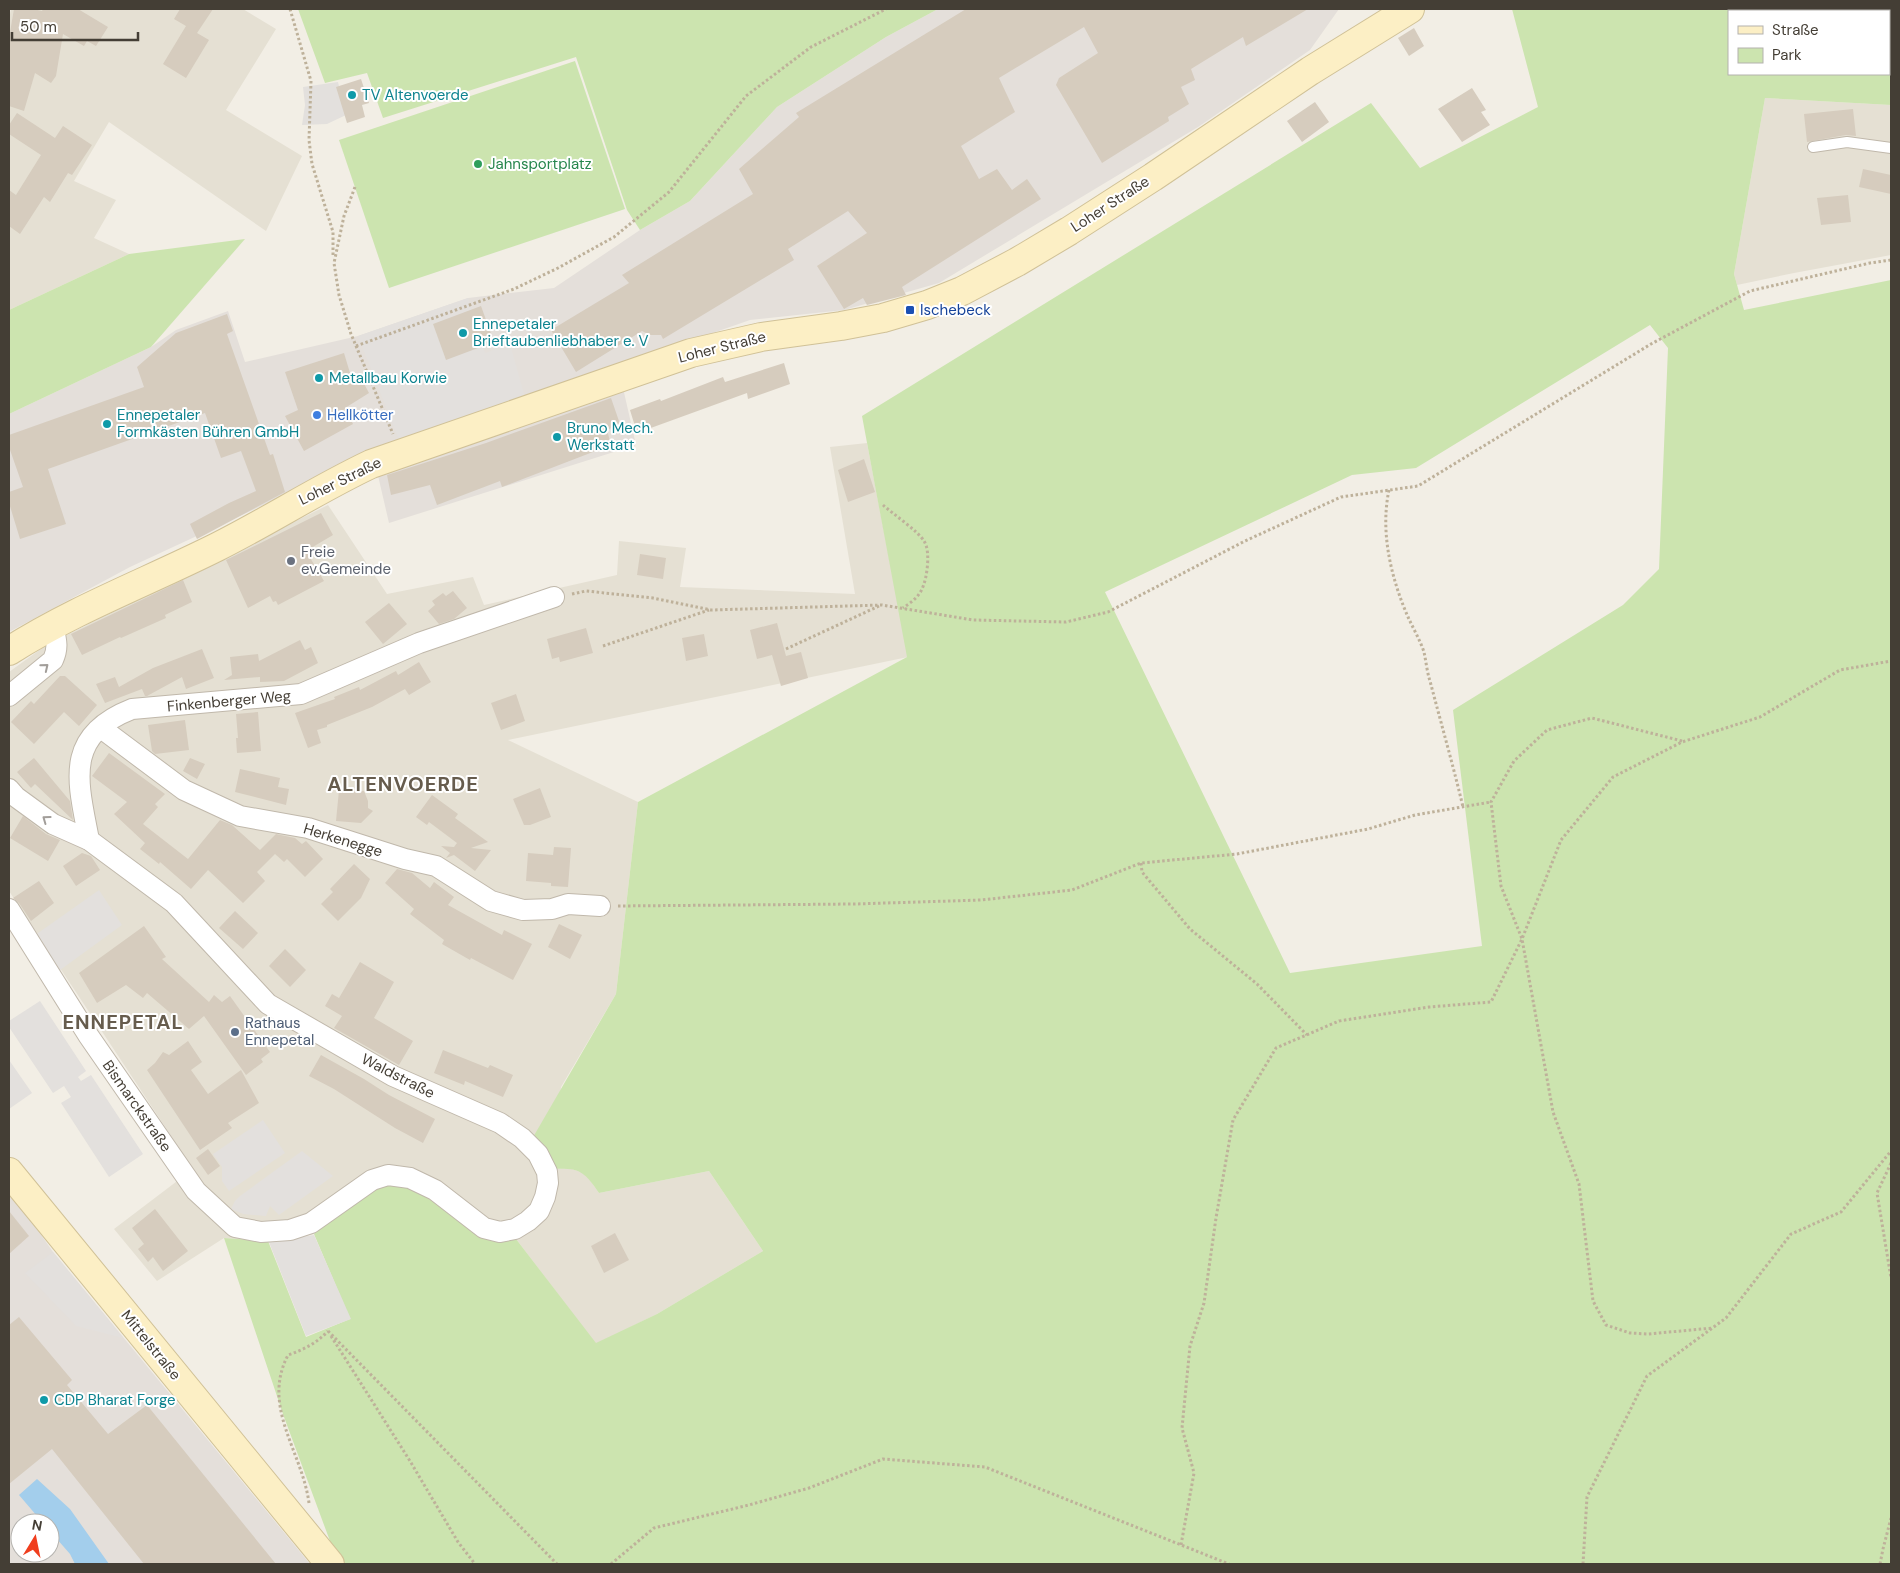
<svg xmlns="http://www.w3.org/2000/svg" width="1900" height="1573" font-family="'DM Sans',sans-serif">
	<rect width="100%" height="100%" fill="#f2eee5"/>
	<!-- residential -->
	<g fill="#e5e0d3">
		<path d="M11,9H243L276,29L226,110L302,156L266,231L109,122L74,181L116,200L94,238L129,254L9,310V19Z"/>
		<path d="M1765,98L1891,105V255L1794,273L1737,285L1734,274Z"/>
		<path d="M867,443L908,657L508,740L638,802L616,994L561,1087L554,1169L568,1168L585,1173L599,1193L709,1171L763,1251L657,1314L596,1344L516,1239L481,1237L367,1191L314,1234L269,1242L224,1238L157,1281L114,1229L193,1169L9,891V672L45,646L328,505L387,594L473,577L484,605L617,575L619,541L686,548L680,587L855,594L830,447Z"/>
	</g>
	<!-- industrial -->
	<g fill="#e4dfda" fill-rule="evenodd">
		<path d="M938,9H1339L1310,50L1198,127L939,283L844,310L750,320L618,366L636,445L389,523L373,454L130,567L9,632V414L151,347L176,330L228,311L245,362L358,336L468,298L554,288L640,230L690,201L777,107L886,37Z"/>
		<path d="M9,1189L53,1252L310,1564H9ZM20,1523H50V1553H20Z"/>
	</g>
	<!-- green -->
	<g fill="#cce4af" fill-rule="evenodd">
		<path d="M298,9H938L886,37L777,107L690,201L640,230L627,210L576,57L383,118L367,73L325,83Z"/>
		<path d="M1512,9H1891V105L1765,98L1734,274L1744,310L1891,280V1564H341L337,1560L284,1417L224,1238L268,1241L306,1337L350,1319L314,1234L367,1191L390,1181L417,1188L481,1237L516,1239L596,1343L657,1314L763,1251L709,1171L599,1193C584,1172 581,1168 554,1169L532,1139L616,994L638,802L907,657L862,416L1371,103L1420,168L1538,107ZM1729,11H1889V74H1729ZM1650,325L1668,348L1659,569L1623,605L1453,710L1482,946L1290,973L1105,592L1352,475L1416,468Z"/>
		<path d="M575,61L625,209L389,288L339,140Z"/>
		<path d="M245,239L151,347L9,414V310L129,254Z"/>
	</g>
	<!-- parking -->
	<g fill="#e3e0dd">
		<path d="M338,82L346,115L327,124L302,125L305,105L303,87Z"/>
		<path d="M468,298L485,353L510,344L525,398L401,445L358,336Z"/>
		<path d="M99,890L122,925L56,973L31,938Z"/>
		<path d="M40,1001L86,1071L78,1077L81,1081L91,1075L143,1154L109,1177L61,1103L71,1097L64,1086L53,1093L9,1027V1021Z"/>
		<path d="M9,1060L32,1093L9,1109Z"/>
		<path d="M263,1120L285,1153L229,1191L222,1181V1167L213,1154Z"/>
		<path d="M302,1151L333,1176L279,1215L270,1206L266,1216L243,1214L231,1209L235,1201L240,1196Z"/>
		<path d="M314,1235L351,1319L306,1336L269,1242Z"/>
		<path d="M53,1252L62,1263L123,1338L76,1326L25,1273Z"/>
	</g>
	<!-- water -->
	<path fill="#a3ceec" d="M37,1479L70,1509L109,1564H75L70,1554L50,1531V1523H43L19,1495Z"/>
	<!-- building -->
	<g fill="#d6ccbe">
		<path d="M14,9H33L42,11L43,9H78L108,27L96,46L87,41L84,46L63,34L56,76L51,83L35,73L24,111L9,106V38Z"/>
		<path d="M180,9H213L197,33L209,40L186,78L163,64L186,26L174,19Z"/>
		<path d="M966,9H1308L1246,46L1243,37L1191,69L1195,80L1181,87L1189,104L1168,117L1169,121L1102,163L1056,85L1059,78L1098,53L1084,27L999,78L1015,112L961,146L979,179L997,169L1012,190L1027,179L1041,199L902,287L906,295L867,305L863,298L844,309L817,266L867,233L848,211L788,249L794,260L663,339L661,335H650L642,331L576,372L551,330L629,283L622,275L753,194L739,169L799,117L796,113Z"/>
		<path d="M1414,28L1424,46L1409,56L1398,38Z"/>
		<path d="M361,79L369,103L362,105L365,117L347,123L336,87Z"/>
		<path d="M1472,88L1486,110L1481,112L1490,125L1462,142L1438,109Z"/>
		<path d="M1315,102L1329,122L1302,142L1287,121Z"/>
		<path d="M1853,109L1856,136L1846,135L1807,142L1804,114Z"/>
		<path d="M17,113L55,138L63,126L92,145L72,175L68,173L50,202L44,197L20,234L9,226V190L16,195L41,155L9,134V125Z"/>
		<path d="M1863,169L1891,175V194L1859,187Z"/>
		<path d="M1848,195L1851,222L1821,225L1817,198Z"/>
		<path d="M481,306L494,342L446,360L433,324Z"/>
		<path d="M227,314L233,331L227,334L270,455L273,454L285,492L197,539L190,524L229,503L256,491L241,451L221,458L205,413L48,469L66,524L20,539L9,503V492L23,487L9,447V435L144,387L137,367L176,333Z"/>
		<path d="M344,353L353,383L362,380L369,393L345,408L353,424L304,451L285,416L298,410L285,372Z"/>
		<path d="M784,363L790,384L748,399L747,393L637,433L630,410L660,399L661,401L723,377L725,382Z"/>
		<path d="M611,398L620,424L607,430L611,445L502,487L500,481L437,505L430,485L391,495L387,475L486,443Z"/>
		<path d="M864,459L875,492L848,502L838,470Z"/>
		<path d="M321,513L333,535L306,551L324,581L278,605L276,601L273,602L270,596L248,608L226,560Z"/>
		<path d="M640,554L666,558L663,579L637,575Z"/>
		<path d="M183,580L192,602L165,615L166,618L121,638L120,637L82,655L71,634Z"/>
		<path d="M453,591L467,608L454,619L439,624L428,611L435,605L432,601L443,593L446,596Z"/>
		<path d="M389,603L407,624L383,644L365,622Z"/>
		<path d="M777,623L786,656L801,652L808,678L781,686L772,655L757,659L750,630Z"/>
		<path d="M586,628L593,653L560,662L559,657L552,659L547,639Z"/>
		<path d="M704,634L708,656L686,661L682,638Z"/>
		<path d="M300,640L305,650L311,647L318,663L284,681L260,682V677L224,680L232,675L230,657L258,654L259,661Z"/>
		<path d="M202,649L214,678L186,689L182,677L147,696H145L142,689L105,703L96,684L115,677L119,687L153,668Z"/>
		<path d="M419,662L431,682L409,695L405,689L372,707L327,725V727L317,730L321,743L308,748L295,713L335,699L334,697L359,687L360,690L396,671L398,675Z"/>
		<path d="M60,676H65L97,705L79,726L64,712L34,744L11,722L31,701L34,704Z"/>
		<path d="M516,694L525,721L501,730L491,703Z"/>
		<path d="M258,712L261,751L237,753L236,738H238L236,714Z"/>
		<path d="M185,720L189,750L155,754L152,751L148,725Z"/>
		<path d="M109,753L165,794L155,804L158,807L143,824L188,859L220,820L232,825L260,850L276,834L295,838L302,844L306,841L323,859L305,877L287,859L284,862L275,854L257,872L265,881L243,903L208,870L191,889L160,862L159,864L140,849L145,843L114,814L127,802L92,776Z"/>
		<path d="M34,758L70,801L73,820L35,784L31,788L17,772Z"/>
		<path d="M190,758L205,764L197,779L183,771Z"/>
		<path d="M240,769L280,778L278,787L289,789L286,805L235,792Z"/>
		<path d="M540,788L551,817L530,825H524L513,799Z"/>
		<path d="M339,790L364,791L368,801V808L373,811L361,823L336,821Z"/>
		<path d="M432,795L458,814L455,818L488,842L471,848L491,850L475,871L454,855L446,858L450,853L441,846L454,847L457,843L429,822L427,825L416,817Z"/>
		<path d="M23,816L46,834L60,840L48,861L10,838Z"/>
		<path d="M554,847L571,848L568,887L551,886V883L526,881L528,853L553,855Z"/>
		<path d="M82,853L91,856L100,870L76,886L63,866Z"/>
		<path d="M354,864L370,879L361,898L338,921L321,904L333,892L330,889Z"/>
		<path d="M397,869L412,873L430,888L434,882L454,897L448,905L502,935L504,930L532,944L513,980L471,958L470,960L442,944L444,940L410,914L414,909L385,883Z"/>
		<path d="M39,881L54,903L31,921L19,903L13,898Z"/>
		<path d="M235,911L258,933L243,949L219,928Z"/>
		<path d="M559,924L582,935L570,959L548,947Z"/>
		<path d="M144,926L166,957L162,959L209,1002L214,995L222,1002L230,996L270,1052L261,1059L263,1062L246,1075L204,1016L189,1029L147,993L143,998L126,985L97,1003L79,973Z"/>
		<path d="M285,949L306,970L290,987L269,966Z"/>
		<path d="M360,962L394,982L374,1018L413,1041L399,1065L334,1028L342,1016L325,1006L332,994L339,998Z"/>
		<path d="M188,1041L202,1062L191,1070L208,1094L241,1070L259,1103L228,1123L232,1128L200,1150L147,1070L155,1063L163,1052L169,1055Z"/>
		<path d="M443,1050L488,1068L490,1065L513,1075L503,1097L465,1081L464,1085L434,1073Z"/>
		<path d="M321,1055L364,1079L389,1095L435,1119L423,1143L395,1128L334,1089L309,1076Z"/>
		<path d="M208,1149L220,1166L208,1175L196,1158Z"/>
		<path d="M155,1209L188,1251L163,1271L153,1257L148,1262L138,1249L144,1244L132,1228Z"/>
		<path d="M9,1211L29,1236L9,1254Z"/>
		<path d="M615,1233L629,1260L604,1273L591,1246Z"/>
		<path d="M19,1317L72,1380L67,1385L108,1434L147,1405L276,1564H144L52,1449L9,1484V1325Z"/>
	</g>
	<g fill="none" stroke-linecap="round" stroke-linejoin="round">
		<!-- lane casing -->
		<g stroke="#c0b8ab" stroke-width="12">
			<path id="lane" d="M1813,147L1847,142L1891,148"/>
		</g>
		<!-- street casing -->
		<g stroke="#c0b8ab" stroke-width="22">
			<g id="street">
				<path d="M9,696L53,660C59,647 56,639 53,626"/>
				<path d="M101,728L184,790L240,816L308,828L405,859L436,866L491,901L523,910L552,909L568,904L600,906"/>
				<path d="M9,789L16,797L53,824L89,840L174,903L268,1004L393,1076L500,1123L522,1138L538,1154L547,1172L548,1183L545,1197L539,1211L528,1221L515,1229L500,1232L484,1228L435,1190L410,1178L388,1175L372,1180L311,1223L290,1230L261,1232L235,1227L196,1191L88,1035L9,909"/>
				<path d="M89,840C78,782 63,736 132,709L301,694L419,643L554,597"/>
			</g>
		</g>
		<!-- secondary casing -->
		<g stroke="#d0c197" stroke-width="30">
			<g id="secondary">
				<path d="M9,651C75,609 147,582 217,547C269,521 318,489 371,464L691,353L761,337L841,326L883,318L927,305L962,291L1017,262L1069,231L1153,177L1310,71L1410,9"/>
				<path d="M9,1172L330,1564"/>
			</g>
		</g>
		<!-- path -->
		<g stroke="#beb19a" stroke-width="3" stroke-dasharray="2.5 2.5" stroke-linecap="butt">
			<path d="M290,9L311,81L309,140L312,164L333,232V257"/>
			<path d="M355,187L344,216L334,263L339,295L351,334L393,434"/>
			<path d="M356,346L514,289L558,268L614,237L669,192L746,96L811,47L886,9"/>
			<path d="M1389,490C1380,532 1391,578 1408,617C1413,628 1420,640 1424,652C1426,661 1427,672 1430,681C1441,723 1453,765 1463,807"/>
			<path d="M883,505C893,514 918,531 924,541C931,551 927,579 922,589C918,598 910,603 903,608"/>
			<path d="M572,594L586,591L653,598L711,610L882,605L973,620L1066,622L1108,612L1245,541L1341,497L1418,486L1651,344L1750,291L1870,263L1891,260"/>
			<path d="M603,646L709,610"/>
			<path d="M786,649L879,606"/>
			<path d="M1682,741L1592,718L1547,730L1514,761L1491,802L1501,886L1522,939L1553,1112L1579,1184L1593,1301L1606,1325L1630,1333L1648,1334L1713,1328"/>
			<path d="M1141,863L1142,872L1190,929L1257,984L1307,1035"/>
			<path d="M618,906L855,904L981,900L1072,890L1141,863L1237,854L1368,829L1415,815L1491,802"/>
			<path d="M1891,1163L1877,1193L1891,1278"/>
			<path d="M328,1331L557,1564"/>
			<path d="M331,1336L410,1461L458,1542L475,1564"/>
			<path d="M309,1503C302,1451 261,1407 288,1355C303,1350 317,1343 328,1331"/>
			<path d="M1181,1545L1194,1473L1182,1428L1190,1346L1204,1303L1216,1218L1233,1120L1276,1048L1339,1021L1429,1007L1491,1002L1522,939L1561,840L1613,777L1682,742L1760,717L1840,670L1891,661"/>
			<path d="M611,1564L654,1528L749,1505L809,1488L883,1459L985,1467L1229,1564"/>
			<path d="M1583,1564L1587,1497L1647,1376L1726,1318L1791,1234L1841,1212L1891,1151"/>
			<path d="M1880,1564L1883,1549L1891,1518"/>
		</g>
		<!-- lane -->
		<use href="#lane" stroke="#fff" stroke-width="10"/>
		<!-- street -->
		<use href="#street" stroke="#fff" stroke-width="20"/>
		<!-- secondary -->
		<use href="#secondary" stroke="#fcefc5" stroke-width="28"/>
	</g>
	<!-- one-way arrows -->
	<defs><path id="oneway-chevron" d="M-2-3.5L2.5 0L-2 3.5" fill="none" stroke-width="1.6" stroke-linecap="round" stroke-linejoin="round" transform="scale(1.25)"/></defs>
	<g stroke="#a29e9a">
		<use href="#oneway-chevron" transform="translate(45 667) rotate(-39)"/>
		<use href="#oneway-chevron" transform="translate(46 819) rotate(-144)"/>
	</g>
	<!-- markers -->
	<g fill="#0f9aa8" stroke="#fff" stroke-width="2">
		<circle cx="352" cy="95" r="5"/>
		<circle cx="463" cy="333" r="5"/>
		<circle cx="319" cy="378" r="5"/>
		<circle cx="107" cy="424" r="5"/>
		<circle cx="557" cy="437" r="5"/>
		<circle cx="44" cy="1400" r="5"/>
	</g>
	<circle fill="#2e9e5b" stroke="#fff" stroke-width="2" cx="478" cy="164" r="5"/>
	<rect fill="#1a4fb4" stroke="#fff" stroke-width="2" x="905" y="305" width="10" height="10" rx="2.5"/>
	<circle fill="#3f7fe0" stroke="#fff" stroke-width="2" cx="317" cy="415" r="5"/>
	<circle fill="#6b7280" stroke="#fff" stroke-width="2" cx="291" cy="561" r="5"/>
	<circle fill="#5c6f8a" stroke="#fff" stroke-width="2" cx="235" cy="1032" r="5"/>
	<g text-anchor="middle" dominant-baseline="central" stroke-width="4" stroke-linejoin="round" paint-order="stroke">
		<!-- culture labels -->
		<g font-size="15" fill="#0d838f" stroke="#fff" text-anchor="start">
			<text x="362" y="95">TV Altenvoerde</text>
			<text x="473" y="324">Ennepetaler<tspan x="473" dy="17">Brieftaubenliebhaber e. V</tspan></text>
			<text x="329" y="378">Metallbau Korwie</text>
			<text x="117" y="415">Ennepetaler<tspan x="117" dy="17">Formkästen Bühren GmbH</tspan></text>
			<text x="567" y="428">Bruno Mech.<tspan x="567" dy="17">Werkstatt</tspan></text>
			<text x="54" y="1400">CDP Bharat Forge</text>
		</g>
		<!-- leisure labels -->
		<g font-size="15" fill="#27864d" stroke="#fff" text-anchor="start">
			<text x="488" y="164">Jahnsportplatz</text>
		</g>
		<!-- street labels -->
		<g font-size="15" fill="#443e35" stroke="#fff">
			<text transform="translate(1110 204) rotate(-33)">Loher Straße</text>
			<text transform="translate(722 347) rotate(-14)">Loher Straße</text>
			<text transform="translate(340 481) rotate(-26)">Loher Straße</text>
			<text transform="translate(229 701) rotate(-5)">Finkenberger Weg</text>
			<text transform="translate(343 840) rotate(17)">Herkenegge</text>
			<text transform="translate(398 1076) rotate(27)">Waldstraße</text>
			<text transform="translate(137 1106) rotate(55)">Bismarckstraße</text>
			<text transform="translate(151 1345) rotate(51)">Mittelstraße</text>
		</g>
		<!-- transit labels -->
		<g font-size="15" fill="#164399" stroke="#fff" text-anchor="start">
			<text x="920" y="310">Ischebeck</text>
		</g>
		<!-- shop labels -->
		<g font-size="15" fill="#366cbe" stroke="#fff" text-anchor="start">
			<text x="327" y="415">Hellkötter</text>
		</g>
		<!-- worship labels -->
		<g font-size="15" fill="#5b616d" stroke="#fff" text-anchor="start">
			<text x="301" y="552">Freie<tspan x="301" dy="17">ev.Gemeinde</tspan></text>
		</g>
		<!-- service labels -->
		<g font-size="15" fill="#4e5e75" stroke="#fff" text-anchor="start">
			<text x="245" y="1023">Rathaus<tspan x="245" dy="17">Ennepetal</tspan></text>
		</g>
		<!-- district labels -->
		<g font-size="20" font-weight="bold" letter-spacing="1" fill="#665c4d" stroke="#fff">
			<text x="403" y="784">ALTENVOERDE</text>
			<text x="123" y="1022">ENNEPETAL</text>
		</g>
	</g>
	<!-- border -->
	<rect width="1900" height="1573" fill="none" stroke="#443e35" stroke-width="20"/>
	<!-- legend -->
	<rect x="1728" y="10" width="162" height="65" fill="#ffffff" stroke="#b4b2ae"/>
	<rect x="1738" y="26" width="25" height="8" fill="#fcefc5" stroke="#b4b2ae"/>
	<text x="1772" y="35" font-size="15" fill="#443e35">Straße</text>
	<rect x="1738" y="48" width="25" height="15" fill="#cce4af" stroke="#b4b2ae"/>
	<text x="1772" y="60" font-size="15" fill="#443e35">Park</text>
	<!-- north arrow -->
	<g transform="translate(35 1538) rotate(10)"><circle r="24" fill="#ffffff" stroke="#b4b2ae"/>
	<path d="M0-4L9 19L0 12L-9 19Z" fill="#f03e1e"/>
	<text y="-8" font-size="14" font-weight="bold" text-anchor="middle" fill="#443e35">N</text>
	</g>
	<!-- scale -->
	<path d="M12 32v8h126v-8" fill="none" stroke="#443e35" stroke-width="2.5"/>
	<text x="20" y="32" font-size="15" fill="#443e35" stroke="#ffffff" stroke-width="4" paint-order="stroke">50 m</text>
</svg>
